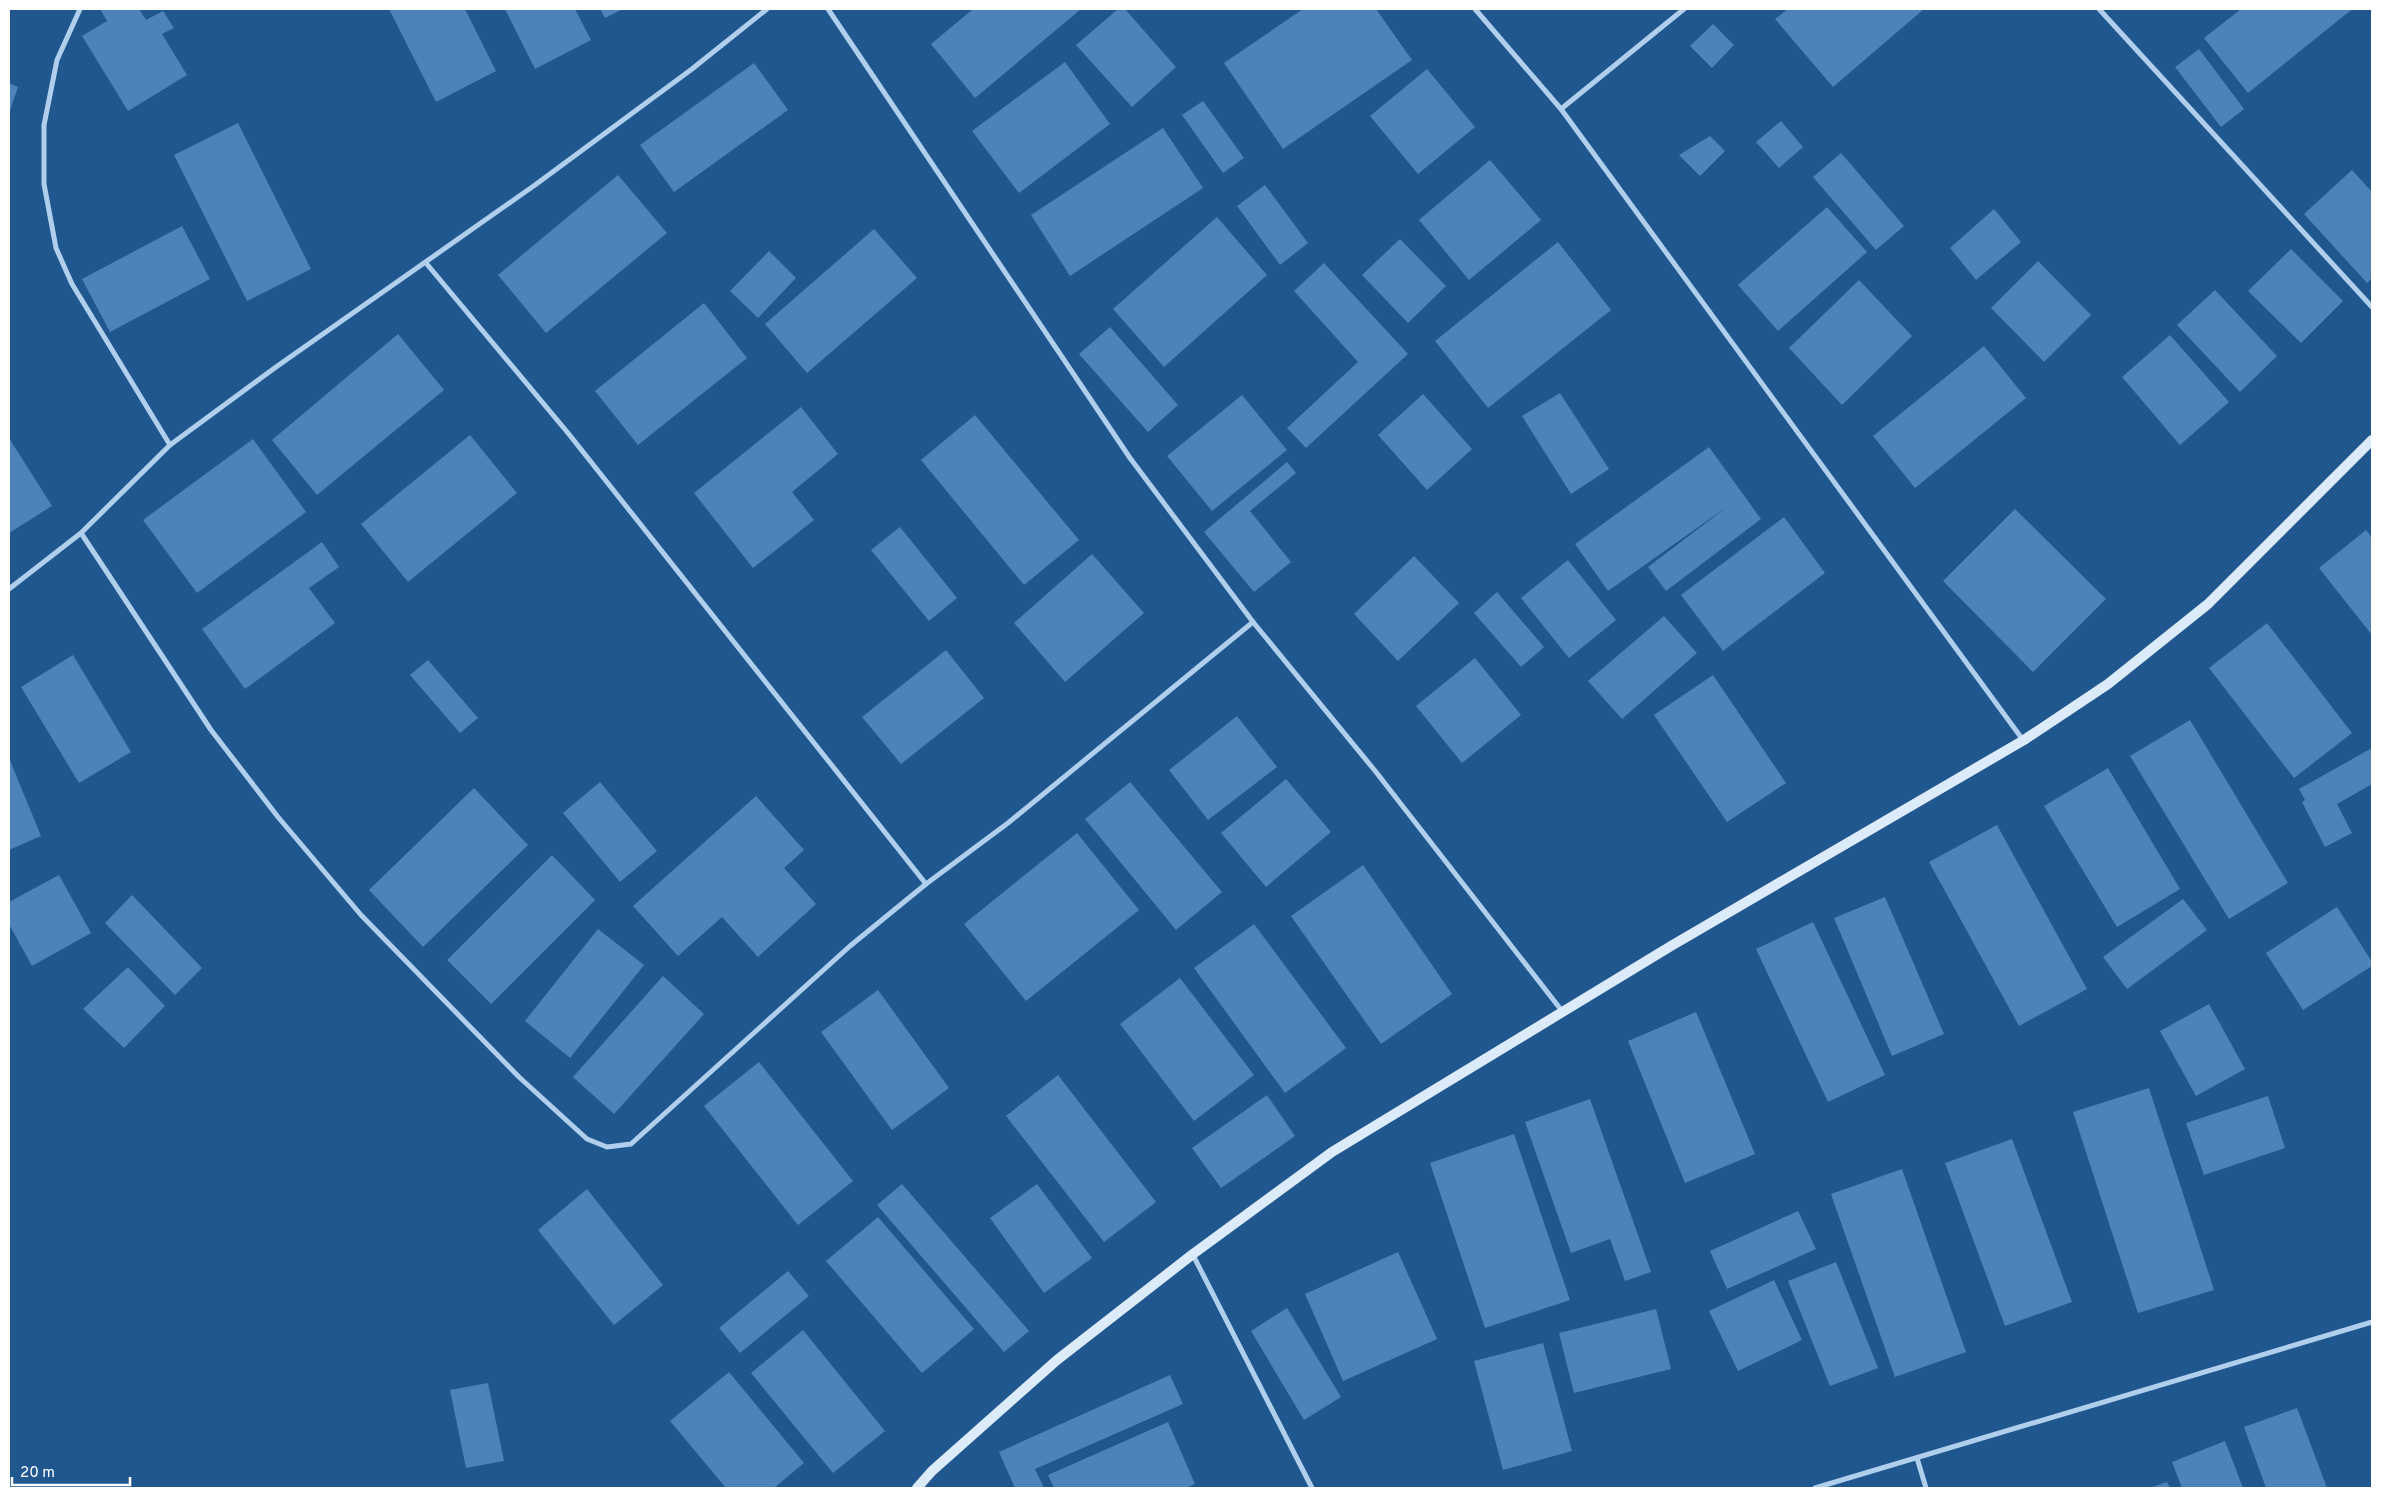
<svg xmlns="http://www.w3.org/2000/svg" width="2381" height="1497" font-family="Overpass,sans-serif">
	<rect width="100%" height="100%" fill="#20578f"/>
	<!-- building -->
	<g fill="#4d83b8">
		<path d="M100,9H139L146,20L163,11L174,28L162,34L187,75L128,111L82,36L107,21Z"/>
		<path d="M389,9H465L496,71L436,102Z"/>
		<path d="M505,9H575L591,40L535,69Z"/>
		<path d="M600,9H623L605,18Z"/>
		<path d="M973,9H1081L975,98L931,44Z"/>
		<path d="M1118,9H1125L1176,67L1132,107L1076,45Z"/>
		<path d="M1303,9H1376L1412,60L1283,149L1224,63Z"/>
		<path d="M1788,9H1924L1833,87L1775,19Z"/>
		<path d="M2241,9H2350L2351,10L2248,93L2204,38Z"/>
		<path d="M1713,24L1734,45L1712,68L1690,46Z"/>
		<path d="M2199,49L2244,109L2221,127L2175,67Z"/>
		<path d="M1065,62L1110,124L1019,193L972,131Z"/>
		<path d="M754,63L788,110L674,192L640,145Z"/>
		<path d="M1427,69L1475,127L1418,174L1370,116Z"/>
		<path d="M9,83L18,87L9,113Z"/>
		<path d="M1203,101L1244,158L1223,173L1182,115Z"/>
		<path d="M1781,121L1803,147L1779,168L1756,142Z"/>
		<path d="M238,123L311,269L247,301L174,155Z"/>
		<path d="M1163,128L1203,188L1070,276L1031,215Z"/>
		<path d="M1710,136L1725,151L1700,176L1679,155Z"/>
		<path d="M1841,153L1904,226L1876,250L1813,177Z"/>
		<path d="M1490,160L1541,220L1469,280L1419,220Z"/>
		<path d="M2352,170L2372,192V278L2367,283L2304,214Z"/>
		<path d="M618,175L667,233L546,333L498,275Z"/>
		<path d="M1265,185L1308,243L1280,265L1237,206Z"/>
		<path d="M1827,207L1867,252L1778,331L1738,285Z"/>
		<path d="M1994,209L2021,242L1976,280L1950,248Z"/>
		<path d="M1217,217L1267,275L1164,367L1113,309Z"/>
		<path d="M182,226L210,279L110,332L82,279Z"/>
		<path d="M874,229L917,278L807,373L765,324Z"/>
		<path d="M1400,239L1446,286L1408,323L1362,275Z"/>
		<path d="M1558,242L1611,310L1488,408L1435,341Z"/>
		<path d="M2291,249L2343,301L2301,343L2248,291Z"/>
		<path d="M769,251L796,278L758,318L730,291Z"/>
		<path d="M2038,261L2091,315L2044,362L1991,308Z"/>
		<path d="M1324,263L1408,354L1306,448L1287,428L1358,362L1294,291Z"/>
		<path d="M1859,280L1912,336L1842,405L1789,348Z"/>
		<path d="M2215,290L2277,356L2240,392L2177,325Z"/>
		<path d="M704,303L747,358L638,445L595,391Z"/>
		<path d="M1110,327L1178,405L1148,432L1079,354Z"/>
		<path d="M398,334L444,390L317,495L272,440Z"/>
		<path d="M2170,335L2229,402L2180,445L2122,377Z"/>
		<path d="M1984,346L2026,398L1915,488L1873,436Z"/>
		<path d="M1560,393L1609,469L1571,494L1522,416Z"/>
		<path d="M1423,394L1472,449L1427,490L1378,435Z"/>
		<path d="M1242,395L1287,450L1212,511L1167,456Z"/>
		<path d="M801,407L838,454L792,492L814,520L753,568L694,493Z"/>
		<path d="M975,415L1079,540L1024,585L921,460Z"/>
		<path d="M470,435L517,493L408,582L361,524Z"/>
		<path d="M9,438L52,506L9,533Z"/>
		<path d="M253,439L306,512L197,593L143,520Z"/>
		<path d="M1709,447L1761,519L1666,591L1648,567L1728,506L1608,591L1575,544Z"/>
		<path d="M1287,462L1296,473L1250,511L1291,562L1254,592L1204,532Z"/>
		<path d="M2015,509L2106,599L2033,672L1943,581Z"/>
		<path d="M1784,517L1825,573L1723,651L1681,595Z"/>
		<path d="M900,527L957,598L929,621L871,550Z"/>
		<path d="M2366,530L2372,538V635L2319,568Z"/>
		<path d="M322,542L339,567L309,588L335,623L245,689L202,629Z"/>
		<path d="M1092,554L1144,613L1065,682L1014,623Z"/>
		<path d="M1414,556L1459,603L1398,661L1354,614Z"/>
		<path d="M1568,560L1616,620L1569,658L1521,598Z"/>
		<path d="M1497,592L1544,647L1521,667L1474,613Z"/>
		<path d="M1664,616L1697,653L1622,719L1588,681Z"/>
		<path d="M2267,623L2352,733L2294,778L2209,668Z"/>
		<path d="M946,650L984,698L901,764L862,717Z"/>
		<path d="M73,655L131,752L79,783L21,687Z"/>
		<path d="M1475,658L1521,715L1462,763L1416,706Z"/>
		<path d="M428,660L478,718L460,733L410,675Z"/>
		<path d="M1713,675L1786,783L1727,822L1654,715Z"/>
		<path d="M1237,716L1277,767L1208,820L1169,770Z"/>
		<path d="M2190,720L2288,883L2229,919L2130,756Z"/>
		<path d="M2372,748V784L2337,804L2352,833L2325,847L2302,802L2305,800L2299,789Z"/>
		<path d="M9,758L41,836L9,850Z"/>
		<path d="M2108,768L2180,889L2117,927L2044,806Z"/>
		<path d="M1286,779L1331,832L1266,887L1221,833Z"/>
		<path d="M600,782L657,851L620,882L563,813Z"/>
		<path d="M1130,782L1222,892L1176,930L1085,819Z"/>
		<path d="M474,788L528,845L423,947L369,890Z"/>
		<path d="M756,796L804,850L784,868L816,904L758,957L722,917L678,956L633,906Z"/>
		<path d="M1997,825L2087,989L2019,1026L1929,862Z"/>
		<path d="M1077,833L1139,910L1026,1001L964,924Z"/>
		<path d="M552,855L595,900L491,1004L447,960Z"/>
		<path d="M1363,865L1452,994L1381,1044L1291,916Z"/>
		<path d="M59,875L91,933L32,966L9,924V902Z"/>
		<path d="M132,895L202,968L175,995L105,923Z"/>
		<path d="M1885,897L1944,1034L1892,1056L1834,918Z"/>
		<path d="M2183,899L2207,930L2127,989L2103,957Z"/>
		<path d="M2337,907L2372,962V966L2303,1010L2266,953Z"/>
		<path d="M1813,922L1885,1075L1828,1102L1756,949Z"/>
		<path d="M1254,924L1346,1048L1285,1093L1194,968Z"/>
		<path d="M598,929L644,965L570,1058L525,1021Z"/>
		<path d="M128,967L165,1006L124,1048L83,1009Z"/>
		<path d="M663,976L704,1014L614,1114L573,1077Z"/>
		<path d="M1180,978L1254,1075L1194,1121L1120,1024Z"/>
		<path d="M878,990L949,1088L892,1130L821,1032Z"/>
		<path d="M2209,1004L2245,1069L2196,1096L2160,1031Z"/>
		<path d="M1696,1012L1755,1154L1685,1183L1628,1041Z"/>
		<path d="M759,1062L853,1181L798,1225L704,1106Z"/>
		<path d="M1058,1075L1156,1202L1104,1242L1006,1116Z"/>
		<path d="M2149,1088L2214,1290L2138,1313L2073,1112Z"/>
		<path d="M1267,1095L1295,1136L1221,1188L1192,1148Z"/>
		<path d="M2268,1096L2285,1148L2204,1175L2186,1123Z"/>
		<path d="M1590,1099L1651,1272L1625,1281L1610,1239L1571,1253L1525,1122Z"/>
		<path d="M1514,1134L1570,1300L1485,1328L1430,1163Z"/>
		<path d="M2012,1139L2072,1302L2005,1326L1945,1163Z"/>
		<path d="M1902,1169L1966,1352L1895,1377L1831,1194Z"/>
		<path d="M902,1184L1029,1331L1004,1352L877,1205Z"/>
		<path d="M1037,1184L1092,1258L1044,1293L990,1218Z"/>
		<path d="M587,1189L663,1285L614,1325L538,1230Z"/>
		<path d="M1798,1211L1816,1249L1727,1289L1710,1251Z"/>
		<path d="M878,1217L974,1329L922,1373L826,1261Z"/>
		<path d="M1398,1252L1437,1339L1343,1381L1305,1294Z"/>
		<path d="M1836,1262L1878,1368L1830,1386L1788,1281Z"/>
		<path d="M788,1271L809,1296L740,1353L719,1328Z"/>
		<path d="M1774,1280L1802,1340L1738,1371L1709,1311Z"/>
		<path d="M1287,1308L1341,1397L1304,1420L1251,1331Z"/>
		<path d="M1656,1309L1671,1369L1574,1393L1559,1333Z"/>
		<path d="M803,1330L885,1431L833,1473L751,1373Z"/>
		<path d="M1543,1343L1572,1451L1503,1470L1474,1361Z"/>
		<path d="M729,1372L804,1463L774,1488H726L670,1421Z"/>
		<path d="M1170,1375L1183,1404L1035,1469L1044,1488H1015L999,1452Z"/>
		<path d="M488,1383L504,1461L466,1468L450,1390Z"/>
		<path d="M2297,1408L2327,1488H2266L2244,1427Z"/>
		<path d="M1168,1422L1195,1484L1186,1488H1054L1048,1475Z"/>
		<path d="M2225,1441L2243,1488H2182L2172,1462Z"/>
		<path d="M2167,1482L2170,1488H2149Z"/>
	</g>
	<g fill="none" stroke-linecap="round" stroke-linejoin="round">
		<!-- street -->
		<g stroke="#b0cfed" stroke-width="5">
			<path d="M80,9L57,60L44,125V184L56,248L72,284L170,445"/>
			<path d="M828,9L1130,458L1253,622L1376,772L1562,1011"/>
			<path d="M1475,9L1561,109L1684,9"/>
			<path d="M2099,9L2372,307"/>
			<path d="M1561,109L2023,740"/>
			<path d="M426,263L568,433L926,884"/>
			<path d="M81,533L211,730L278,817L361,915L519,1077L587,1139L607,1147L631,1144L850,946L926,884L1008,823L1253,622"/>
			<path d="M9,589L81,533L170,445L276,367L535,185L692,69L767,9"/>
			<path d="M1193,1255L1312,1488"/>
			<path d="M1917,1458L1926,1488"/>
			<path d="M1815,1488L2372,1322"/>
		</g>
		<!-- secondary -->
		<path stroke="#dcebfa" stroke-width="10" d="M917,1488L932,1471L1057,1360L1193,1254L1332,1152L1671,946L2024,740L2108,684L2208,604L2372,440"/>
	</g>
	<!-- border -->
	<rect width="2381" height="1497" fill="none" stroke="#ffffff" stroke-width="20"/>
	<!-- scale -->
	<path d="M12 1477v8h118v-8" fill="none" stroke="#ffffff" stroke-width="2.5"/>
	<text x="20" y="1477" font-size="15" fill="#ffffff" stroke="#20578f" stroke-width="4" paint-order="stroke">20 m</text>
</svg>
